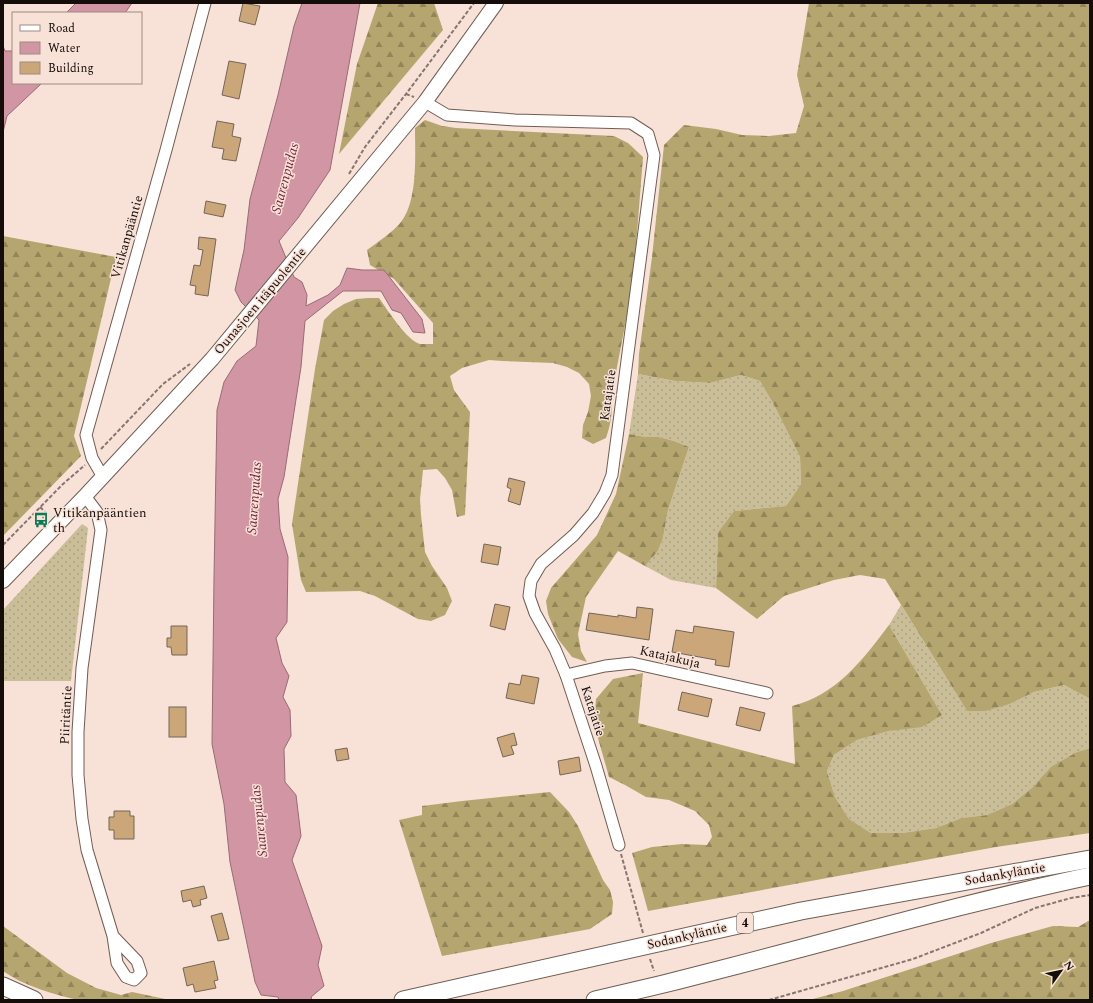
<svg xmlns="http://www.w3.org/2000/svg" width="1093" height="1003" font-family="Spectral,serif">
	<defs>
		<pattern id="grass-dots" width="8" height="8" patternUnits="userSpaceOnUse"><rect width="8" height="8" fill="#c9be97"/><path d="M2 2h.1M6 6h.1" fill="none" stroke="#aca281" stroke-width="1.8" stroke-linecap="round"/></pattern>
		<pattern id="forest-firs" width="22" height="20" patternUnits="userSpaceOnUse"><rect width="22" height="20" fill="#b5a66f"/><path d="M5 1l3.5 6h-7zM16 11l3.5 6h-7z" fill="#928659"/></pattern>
	</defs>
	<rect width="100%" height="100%" fill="#f8e1d6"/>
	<!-- grass -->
	<g fill="url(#grass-dots)">
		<path d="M638,374L675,381L710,383L741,375L760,381L774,405L800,457L801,484L786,506L734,511L718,532L716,588L671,580L645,566L658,551L663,538L668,510L689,447L674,441L659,437H646L629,434Z"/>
		<path d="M82,524L88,528L71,681H3V610Z"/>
		<path d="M901,605L967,711L1010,704L1034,692L1064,685L1090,699V748L1077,752L1012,804L987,815L961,818L936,828L902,833H871L849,819L835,797L827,771L834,755L857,740L889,731L942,715L889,625Z"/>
	</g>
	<!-- forest -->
	<g fill="url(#forest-firs)">
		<path d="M378,3H434L443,30L339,154L357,64Z"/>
		<path d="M809,3H1090V699L1064,685L1034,692L1010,704L985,711H967L885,579L860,575L834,580L784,596L757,619L716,588L718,532L734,511L786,506L801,484L800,457L774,405L760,381L741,375L710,383L675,381L638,374L639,354L652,257L664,145L684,125L716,129L742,135L769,136L796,133L804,106L797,75Z"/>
		<path d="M425,120L442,126L456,128L614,136L628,143L643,157L633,284L612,393C612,411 612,421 606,438L593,444L582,438L583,425L588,412L591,396L589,384L579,373L567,367L553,363L502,361L489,360L462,368L450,376L454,390L470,412L465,515L457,517L452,490L445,478L437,469L423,470L420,499L421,515L425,552L432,566L447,588L452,601L445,615L431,621L418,619L375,596L360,591L306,592L301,580L292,524L315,369L324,320L333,311L344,304L356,299L368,298H379C387,309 407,341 420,344C424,344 429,344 433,344V323L394,279L370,265L367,250C379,241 392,233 401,222C418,200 415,156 415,128Z"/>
		<path d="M3,236L116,257L74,436L81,456L3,536Z"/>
		<path d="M629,434L646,437H659L674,441L689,447L668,510L663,538L658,551L645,566L618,551L586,597L578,634L581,651L587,662L572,657L558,639L548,614L546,601L551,588L597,535L616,494Z"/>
		<path d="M889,625L942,715L922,727L889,731L857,740L834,755L827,771L835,797L849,819L871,833H902L936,828L961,818L987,815L1012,804L1033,787L1051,767L1077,752L1090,748V833L996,847L648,911L632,853L652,847L682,844L707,845L712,837L709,825L695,811L669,800L646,797L625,785L609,777L594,724L596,699L613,679L643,673L638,723L795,764L792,706C835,696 863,660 889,625Z"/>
		<path d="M550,792L569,812L578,826L603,880L610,890L613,902L612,914L590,929L442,956L399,820L422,815V806L462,801Z"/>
		<path d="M1090,920V1000H809L843,991L991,943L1053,926L1078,927Z"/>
		<path d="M3,926L67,973L96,988L121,995L132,992L170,1000H80C57,996 22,985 3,971Z"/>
	</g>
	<!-- water -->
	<g fill="#d195a3" stroke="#986c75">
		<path d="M76,3H132L125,13H66Z"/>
		<path d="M302,3H360L330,170L298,218L279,241L294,277L302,282L307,295L306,306L328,295L340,285L347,268L362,270H384L422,319L425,333L413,332L401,313L392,310L381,291H343L305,321L301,367L284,477L278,499L280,529L288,557L287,622L276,638L282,663L289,676L283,697L290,710L291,736L284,749L285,782L296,795L301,836L292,860L322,946L318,965L324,986L311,997L312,1000H279L278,997L261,995L255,982L230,862L224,804L212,744L214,577L217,410L224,382L237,361L256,346L259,320L241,302L235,290L244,250L250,199L278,95L294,26Z"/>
		<path d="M3,46L5,51H13V83H42L7,116L3,132Z"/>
	</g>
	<!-- building -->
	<g fill="#cba679" stroke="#736656">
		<path d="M243,3L260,6L255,25L239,21Z"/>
		<path d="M229,61L246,64L239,99L222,95Z"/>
		<path d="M217,121L234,124L232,136L241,138L236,161L222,159L224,149L212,147Z"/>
		<path d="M206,201L226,205L223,217L204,213Z"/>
		<path d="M199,237L216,239L208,296L195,294L196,286L190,285L194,265L200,266L203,250L198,249Z"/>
		<path d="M509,478L525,482L520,505L508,501L511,489L507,487Z"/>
		<path d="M484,544L501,547L498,565L481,562Z"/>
		<path d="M495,604L510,607L505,630L490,626Z"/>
		<path d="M637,607L653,609L649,640L586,630L589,613L618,617V615L636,618Z"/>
		<path d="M171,626H187V655H172L171,647H167V638H171Z"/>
		<path d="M694,626L734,632L729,667L715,665L716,660L672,652L676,630L693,633Z"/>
		<path d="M522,675L539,678L534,704L506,698L509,683L520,685Z"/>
		<path d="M682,692L712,699L708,717L678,710Z"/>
		<rect x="169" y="707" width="17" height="30"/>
		<path d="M740,707L765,713L760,731L736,725Z"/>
		<path d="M514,733L517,745L511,746L514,754L503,757L497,738Z"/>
		<path d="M347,748L349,759L337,761L335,750Z"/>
		<path d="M579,757L581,771L560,775L558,761Z"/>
		<path d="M114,811H130V816H134V839H114V830H109V817H114Z"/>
		<path d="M204,886L207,898L200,900L201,905L193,907L191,900L183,902L181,891Z"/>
		<path d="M222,913L229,939L218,941L211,916Z"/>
		<path d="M214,961L218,980L214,981L216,988L195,992L193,984L187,986L183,968Z"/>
	</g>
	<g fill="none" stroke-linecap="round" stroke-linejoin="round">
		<!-- minor casing -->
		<g stroke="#705d53" stroke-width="13">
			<g id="minor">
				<path d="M425,102L447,115L515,120L631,123L648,134L654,155L612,475L605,493L593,513L574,535L541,564L531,581L529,596L535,613L555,649L566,675L596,766L619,845"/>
				<path d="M103,477L92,458L86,435L166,150L205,3"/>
				<path d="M85,496L97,512L101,530L82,668L78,732V775L82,819L87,850L113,936L117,963L126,977L134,980L141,973L137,961L113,936"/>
				<path d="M566,675L605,666L632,663L767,693"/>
			</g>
		</g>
		<!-- major casing -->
		<g stroke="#705d53" stroke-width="16">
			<path id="major" d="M3,581L85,496L212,359L425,102L496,3"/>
		</g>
		<!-- highway casing -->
		<g stroke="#705d53" stroke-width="19">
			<g id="highway">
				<path d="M3,986L34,1000"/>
				<path d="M403,1000L801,911L1090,859"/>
				<path d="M595,1000C640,990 685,979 730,967C850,936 969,902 1090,876"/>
			</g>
		</g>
		<!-- path -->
		<g stroke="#85766f" stroke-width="2" stroke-dasharray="4 2" stroke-linecap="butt">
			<path d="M406,94L414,97"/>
			<path d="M349,174L365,147L406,94L474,3"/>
			<path d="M101,449L163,384L190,364"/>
			<path d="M40,507L47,514L41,520"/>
			<path d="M3,545L63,484L85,465"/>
			<path d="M621,854L643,933"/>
			<path d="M650,959L654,971"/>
			<path d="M769,1000L913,959L981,933L1035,908L1071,898L1090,895"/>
		</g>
		<!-- minor -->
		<use href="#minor" stroke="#fff" stroke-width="11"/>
		<!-- major -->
		<use href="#major" stroke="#fff" stroke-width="14"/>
		<!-- highway -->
		<use href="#highway" stroke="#fff" stroke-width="17"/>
	</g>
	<!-- icons -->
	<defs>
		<g id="bus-bare" transform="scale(1.2)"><path d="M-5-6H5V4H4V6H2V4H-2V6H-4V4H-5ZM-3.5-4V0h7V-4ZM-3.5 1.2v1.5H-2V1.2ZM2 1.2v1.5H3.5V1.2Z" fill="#0f7b56" stroke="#f8e1d6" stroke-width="2.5" paint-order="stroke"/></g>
	</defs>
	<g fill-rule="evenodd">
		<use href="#bus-bare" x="41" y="520"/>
	</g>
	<g text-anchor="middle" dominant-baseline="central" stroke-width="3" stroke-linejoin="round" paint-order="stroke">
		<!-- shield labels -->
		<rect fill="#f8e1d6" stroke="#584d46" stroke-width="1" x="737" y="913" width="16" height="20" rx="3"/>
		<g font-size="12" font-weight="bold" fill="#140d09">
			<text x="745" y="923">4</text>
		</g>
		<!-- street labels -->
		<g font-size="13" fill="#140d09" stroke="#f8e1d6">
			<text transform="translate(127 237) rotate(-74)">Vitikanpääntie</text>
			<text transform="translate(260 301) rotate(-50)">Ounasjoen itäpuolentie</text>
			<text transform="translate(608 395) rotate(-82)">Katajatie</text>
			<text transform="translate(670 657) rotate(13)">Katajakuja</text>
			<text transform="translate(593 711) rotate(72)">Katajatie</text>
			<text transform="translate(66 715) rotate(-87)">Piiritäntie</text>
			<text transform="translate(1005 874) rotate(-10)">Sodankyläntie</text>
			<text transform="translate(687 936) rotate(-13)">Sodankyläntie</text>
		</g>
		<!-- poi labels -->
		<g font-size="13" fill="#140d09" stroke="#f8e1d6" text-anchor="start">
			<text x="53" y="513">Vitikanpääntien<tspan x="53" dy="15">th</tspan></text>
		</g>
		<!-- water labels -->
		<g font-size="14" font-style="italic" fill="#70283f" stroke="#f8e1d6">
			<text transform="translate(285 178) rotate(-75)">Saarenpudas</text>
			<text transform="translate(254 498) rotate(-86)">Saarenpudas</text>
			<text transform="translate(259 821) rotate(-96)">Saarenpudas</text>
		</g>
	</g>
	<!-- border -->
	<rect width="1093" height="1003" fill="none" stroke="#140d09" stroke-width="8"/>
	<!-- legend -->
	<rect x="12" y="12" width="130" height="72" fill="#f8e1d6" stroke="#9d8c84"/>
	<rect x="20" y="25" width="20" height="6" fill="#ffffff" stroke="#9d8c84"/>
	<text x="48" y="32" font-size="12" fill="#140d09">Road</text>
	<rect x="20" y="42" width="20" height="12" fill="#d195a3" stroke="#9d8c84"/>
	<text x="48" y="52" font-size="12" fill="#140d09">Water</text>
	<rect x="20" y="62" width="20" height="12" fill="#cba679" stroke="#9d8c84"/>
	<text x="48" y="72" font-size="12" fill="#140d09">Building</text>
	<!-- north arrow -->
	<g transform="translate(1061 971) rotate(57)" stroke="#f8e1d6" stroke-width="3" paint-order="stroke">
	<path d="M0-3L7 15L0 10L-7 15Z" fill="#140d09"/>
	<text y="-6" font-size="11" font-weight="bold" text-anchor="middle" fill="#140d09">N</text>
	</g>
</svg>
